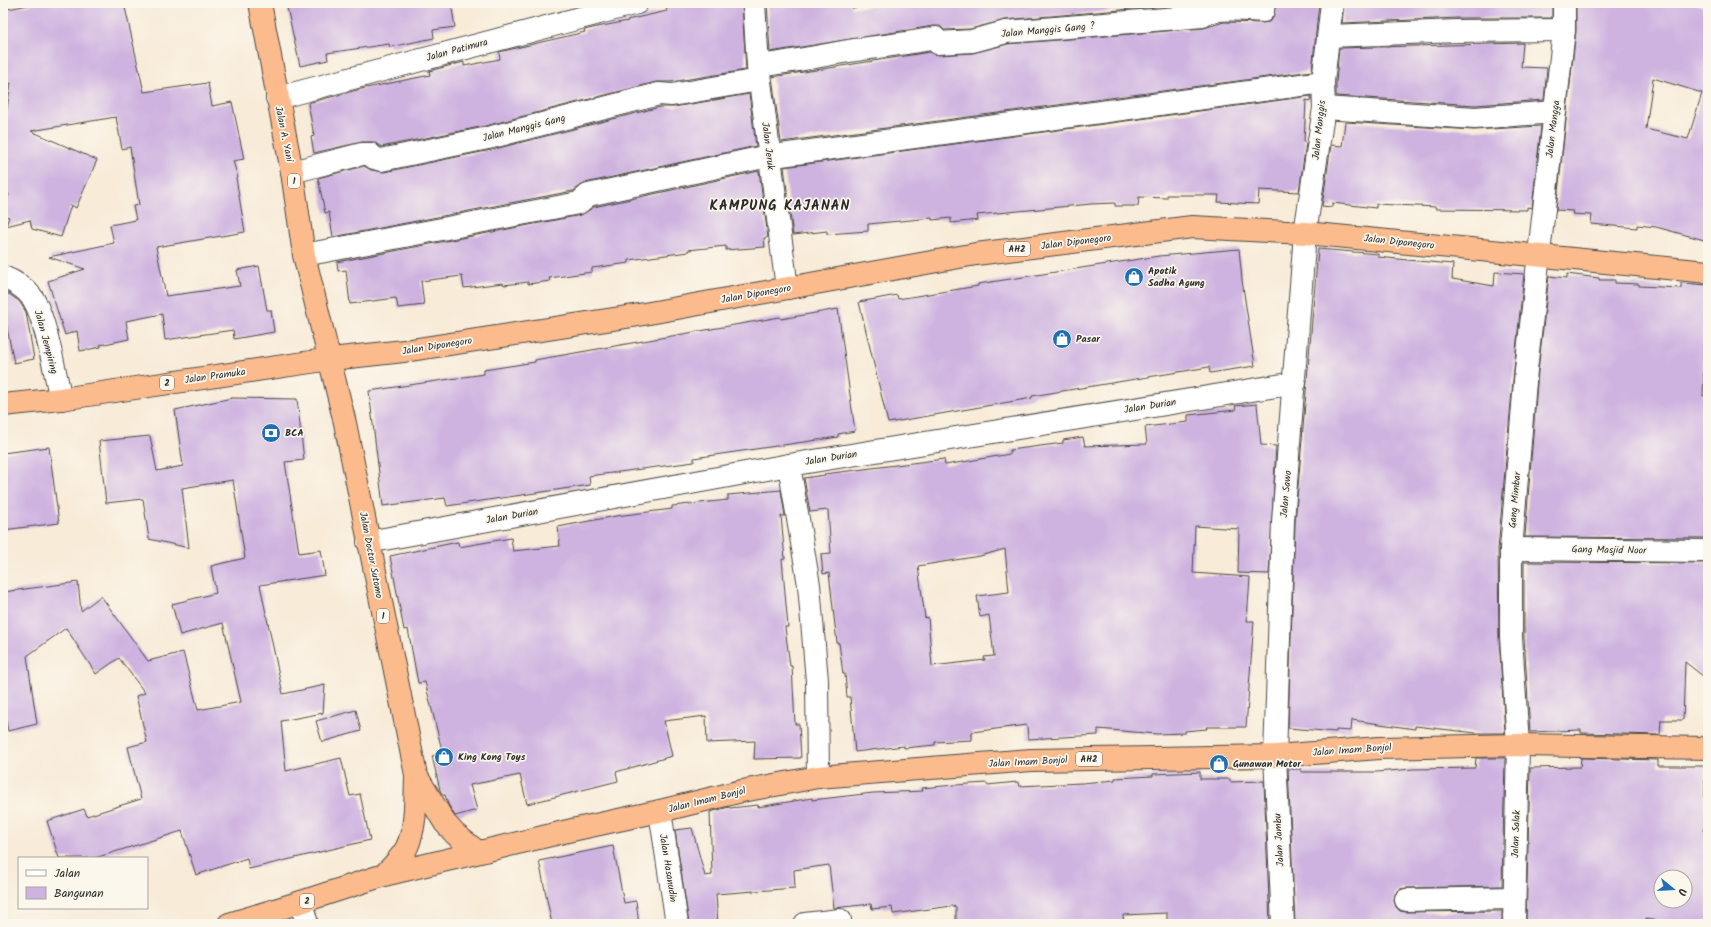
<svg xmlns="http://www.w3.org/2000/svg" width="1711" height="927" font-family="Kalam,sans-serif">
	<rect width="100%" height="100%" fill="#fbf7ec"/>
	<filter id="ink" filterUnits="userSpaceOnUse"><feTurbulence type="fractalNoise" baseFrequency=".025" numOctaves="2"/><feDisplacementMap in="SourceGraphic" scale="8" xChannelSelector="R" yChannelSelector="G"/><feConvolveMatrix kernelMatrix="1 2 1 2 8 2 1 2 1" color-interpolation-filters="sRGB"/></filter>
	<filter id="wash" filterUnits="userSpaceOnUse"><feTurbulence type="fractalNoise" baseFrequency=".012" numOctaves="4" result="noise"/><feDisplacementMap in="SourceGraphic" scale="16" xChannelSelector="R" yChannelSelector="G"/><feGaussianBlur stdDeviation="0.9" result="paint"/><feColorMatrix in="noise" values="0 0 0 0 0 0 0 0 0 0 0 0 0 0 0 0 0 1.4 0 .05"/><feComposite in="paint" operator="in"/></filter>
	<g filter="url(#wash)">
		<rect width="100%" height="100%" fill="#f8ebd8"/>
		<g id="blocks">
			<!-- building -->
			<g fill="#ceb2e0" fill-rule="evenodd">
				<path d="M38,3H124L144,92L208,83L212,106L232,102L244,159L233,161L238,178H236L245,232L156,247L166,296L240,286L237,270L259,266L267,310H271L274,332L234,339L233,330L165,340L162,314L126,321L129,339L100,345L101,347L80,351L77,331L65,335L48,281L85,269L49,257L114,243L110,225L136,220L133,206L139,205L130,147L122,149L116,117L31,131L97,160L76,208L71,205L61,237L32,229L30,220L6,226L9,217L3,215V212L9,194L3,193V133L11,83L3,85V10Z"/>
				<path d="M286,3H451L455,27L433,30L434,38L390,47L389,44L327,53L328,60L300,66Z"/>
				<path d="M680,3H742L746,70L671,82H656L485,126L381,147L374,142H362L314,153L311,137L314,136L308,103L361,89L430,75L429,71L460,63L464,62V66L500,59L499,52L585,32L584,30L597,27L628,21L627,20L667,11L666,6Z"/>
				<path d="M767,3H851L852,8L909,3H1009V6L1052,5V3H1200L1005,20L970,29L944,30L940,26H933L770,52Z"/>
				<path d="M1276,3H1319L1312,71L781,142L772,77L930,52L939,55L973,53L1008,44L1204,28L1224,22L1262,23L1269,22L1273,18Z"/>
				<path d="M1344,3H1552V18H1458L1342,23Z"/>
				<path d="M1576,3H1692L1708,8V241L1656,227L1637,225V228L1591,224L1592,215L1572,214L1573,211L1556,210L1576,31ZM1653,78L1702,93L1688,139L1646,129Z"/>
				<path d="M1523,43L1521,67L1547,68L1544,100L1475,105L1336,96V82L1339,48Z"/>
				<path d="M749,94L756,146L585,183L573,191L333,237L329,212L325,213L318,178L364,166L371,170L384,172L491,150L660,107H674Z"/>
				<path d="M1311,96V101L1306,100L1304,142L1306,143L1299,192L1259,190L1258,204L1218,202L1219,195H1167V198L1139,197L1138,206H1115V203L1091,204L977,215L978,220L951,223V218L932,220V218L868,224V231L827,234V231L793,235L784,167Z"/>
				<path d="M1345,122L1474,130L1541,126L1532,208L1527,207V210L1436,209V207L1376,204V208L1332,203V207L1322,206L1331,145L1342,146Z"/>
				<path d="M759,171L768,237L764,238L765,247L726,250V246L688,250V252L629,260V263L592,268V272L549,278L550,281L528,284V282L504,285L503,283L464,288L462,276L421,281L424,305L398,308L396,298L350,304L346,270L338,271L337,262L581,215L594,207Z"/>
				<path d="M1239,249L1242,280L1255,366L1210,373L1209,367L1032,396V398L888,423L859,302L897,295L898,299L978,286V284L1159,256Z"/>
				<path d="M1318,249L1378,254V257L1417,261L1453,264L1452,279L1494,286L1495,272L1524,274L1514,369L1498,549L1499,638L1505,733H1476L1415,726V729L1352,720L1351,731L1336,730V732L1288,728L1295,523Z"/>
				<path d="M1567,274L1599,278V280H1615V283L1639,284V286L1681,288V283L1708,285V328L1707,342H1705L1703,396H1708V538L1525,537L1538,371L1549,276L1567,278Z"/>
				<path d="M9,294L19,301L26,312L34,359L14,363L3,308V295Z"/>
				<path d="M838,309L855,431L838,434V437L694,458V462L589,476L590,485L447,506L445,498L383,506L369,391L484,374V370L535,362V360L780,317L781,319Z"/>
				<path d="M232,398L297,399L304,460L285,462L299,553L321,550L325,575L260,585L283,694L325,685L323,713L281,721L286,771L341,758L350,796L360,794L370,840L249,869L247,858L196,875L182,831L95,858H59L47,821L84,809L87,816L141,799L128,747L147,742L136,696L145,693L119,658L96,674L66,628L27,656L37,724L8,731L3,705V592L78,582L81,611L101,596L148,661L183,652L198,710L241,702L223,623L180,635L172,604L216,593L211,566L245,558L233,480L182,488L189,548L149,539L143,499L106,503L99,441L150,436L157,471L183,466L175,410Z"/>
				<path d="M1257,404L1261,445L1276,446L1269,574L1238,573L1239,529L1195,526L1193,573L1250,577L1247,621H1254L1246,727H1206L1207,729L1185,731V733L1157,734L1098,729V735L1028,739L1027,725L972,732V740L935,742V745L904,748V746L855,752L850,697H847L845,674H843L839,643H837L829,573L823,574L821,554L831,553L828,510L810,512L804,478L825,475L824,474L944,459L945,465L1010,454V450L1063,443V440L1083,437L1085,446L1147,444L1145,427L1188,422V415L1236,410L1235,406ZM1005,549L1009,592L977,596L980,617L989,615L994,656L984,657L985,660L932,666L928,617L925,618L918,566L980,556Z"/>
				<path d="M49,447L59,523L3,530V453Z"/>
				<path d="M781,490L785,516H781L785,559H782L788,627H785L790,666H792L795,724H799L801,758L754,759L755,741L707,743L706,716L664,721L672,756L616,772L618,781L527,804L520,775L470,785L477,810L455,816L448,804L445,795H443L440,790L432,756L443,754L425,682L418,683L408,629L404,630L390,556L458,542L459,547L511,538L513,551L560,546L558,527L616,516L672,509V506L728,500V495Z"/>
				<path d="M1524,562L1708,563V680L1685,662L1683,720H1661L1660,735L1581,733V730L1530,732L1524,637Z"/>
				<path d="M356,710L361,731L322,742L316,721Z"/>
				<path d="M1476,758H1505L1502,886L1406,888L1400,889L1395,894L1394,901L1396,907L1400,911L1406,912L1502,911V924H1436L1435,922L1295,924L1288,769H1301V772H1376L1413,769L1475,768Z"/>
				<path d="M1581,758L1658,760V766H1705L1704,839H1708V924H1678L1646,919L1647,924H1526L1530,768L1580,767ZM1661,877H1685V901H1661Z"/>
				<path d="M1200,772V779H1230V782L1264,781L1270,924H1167V913L1123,915L1124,924H956V907L952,906L893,914L892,907L872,909L871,904L834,908L829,865L794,870L795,888L716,894L718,924H689L675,830L692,828L705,876L712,875L710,812L729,807L730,808L758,805V807L812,798V800L873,793L923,791L922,788L954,785L987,783V785L1018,782L1019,786L1082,783L1115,780V778L1153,776V774Z"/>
				<path d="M613,846L624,903L636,901L639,924H552L539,861Z"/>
			</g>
		</g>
	</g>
	<g filter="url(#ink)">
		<use href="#blocks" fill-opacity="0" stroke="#4a4845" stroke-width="1"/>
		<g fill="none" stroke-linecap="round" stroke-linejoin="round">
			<!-- minor casing -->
			<g stroke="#4a4845" stroke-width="24">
				<g id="minor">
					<path d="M754,3L758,66L787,288"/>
					<path d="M1329,36L1458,31L1564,30"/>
					<path d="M758,66C784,63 810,58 837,53C869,47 902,45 935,38L938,43L972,41L1006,32L1203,16C1213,6 1248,10 1263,11L1264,3"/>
					<path d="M277,98L637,3"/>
					<path d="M1324,108L1475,118L1555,112"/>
					<path d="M292,172L362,154H370L374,158L381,160L488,138L659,94L672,95L759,80"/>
					<path d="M304,255L579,203L588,195L759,158L1323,82"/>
					<path d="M3,277C13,281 24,287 31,296C45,313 55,375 61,399"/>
					<path d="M789,465L809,585L817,681L818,777"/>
					<path d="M368,542L789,465L1295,383"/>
					<path d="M1511,549L1708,551"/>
					<path d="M660,811L677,924"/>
					<path d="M1406,900L1514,898"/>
					<path d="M301,902L307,924"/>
					<path d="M805,924L840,920"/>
					<path d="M1283,924L1275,756L1283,522L1305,233L1324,108L1323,82L1332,3"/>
					<path d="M1514,924L1518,745L1511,637V549L1526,370L1564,30V3"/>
				</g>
			</g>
			<!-- highway casing -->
			<g stroke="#4a4845" stroke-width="24">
				<g id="highway">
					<path d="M260,3L292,172L304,255L345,423L416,775L445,823L455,834L478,852"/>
					<path d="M3,405L61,399L331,359L404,351L633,316L976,254L1192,227L1305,233L1708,272"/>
					<path d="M384,875C392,867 400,859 406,849C417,827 415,799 416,775"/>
					<path d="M229,924L301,902L384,875L572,830L660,811L742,791L818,777L1031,760L1275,756L1379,748L1518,745L1708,748"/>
				</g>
			</g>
			<!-- minor -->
			<use href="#minor" stroke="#fff" stroke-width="22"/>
			<!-- highway -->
			<use href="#highway" stroke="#fbbb8d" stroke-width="22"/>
		</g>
	</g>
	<!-- icons -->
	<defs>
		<g id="shop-disc" transform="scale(1)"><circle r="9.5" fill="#1f6fb2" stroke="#fbf7ec"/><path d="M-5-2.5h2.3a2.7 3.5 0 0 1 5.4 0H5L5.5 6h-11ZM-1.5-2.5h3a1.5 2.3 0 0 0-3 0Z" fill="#fff"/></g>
		<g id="bank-disc" transform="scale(1)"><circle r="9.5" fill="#1f6fb2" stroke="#fbf7ec"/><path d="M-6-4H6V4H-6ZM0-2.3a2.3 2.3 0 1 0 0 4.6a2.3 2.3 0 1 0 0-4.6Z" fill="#fff"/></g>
	</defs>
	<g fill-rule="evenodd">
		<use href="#shop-disc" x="1134" y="277"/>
		<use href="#shop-disc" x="1062" y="339"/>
		<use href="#bank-disc" x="271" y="433"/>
		<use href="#shop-disc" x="444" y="757"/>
		<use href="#shop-disc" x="1219" y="764"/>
	</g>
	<g text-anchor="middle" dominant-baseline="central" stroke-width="3.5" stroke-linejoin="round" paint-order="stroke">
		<!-- shield labels -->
		<g fill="#fbf7ec" stroke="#696865" stroke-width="1">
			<rect x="288" y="174" width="12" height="14" rx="3"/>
			<rect x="1004" y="242" width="26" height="14" rx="3"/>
			<rect x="160" y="376" width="14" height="14" rx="3"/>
			<rect x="377" y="609" width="12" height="14" rx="3"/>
			<rect x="1076" y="752" width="26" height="14" rx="3"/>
			<rect x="300" y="894" width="14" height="14" rx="3"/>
		</g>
		<g font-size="9" font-weight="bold" fill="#2b2b2b">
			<text x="294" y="181">1</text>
			<text x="1017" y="249">AH2</text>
			<text x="167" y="383">2</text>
			<text x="383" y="616">1</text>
			<text x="1089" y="759">AH2</text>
			<text x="307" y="901">2</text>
		</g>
		<!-- street labels -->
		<g font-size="10" fill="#2b2b2b" stroke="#fbf7ec">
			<text transform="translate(1048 30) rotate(-5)">Jalan Manggis Gang ?</text>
			<text transform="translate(457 50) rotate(-15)">Jalan Patimura</text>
			<text transform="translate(524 128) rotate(-14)">Jalan Manggis Gang</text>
			<text transform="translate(1553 129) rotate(-83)">Jalan Mangga</text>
			<text transform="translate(1319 130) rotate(-84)">Jalan Manggis</text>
			<text transform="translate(284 134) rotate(78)">Jalan A. Yani</text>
			<text transform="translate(768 146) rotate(83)">Jalan Jeruk</text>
			<text transform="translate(1076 242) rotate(-7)">Jalan Diponegoro</text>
			<text transform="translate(1399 242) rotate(6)">Jalan Diponegoro</text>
			<text transform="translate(756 294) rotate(-10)">Jalan Diponegoro</text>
			<text transform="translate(46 342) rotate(75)">Jalan Jempiring</text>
			<text transform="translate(437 346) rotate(-9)">Jalan Diponegoro</text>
			<text transform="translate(215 376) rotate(-8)">Jalan Pramuka</text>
			<text transform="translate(1150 406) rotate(-9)">Jalan Durian</text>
			<text transform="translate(831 458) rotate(-9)">Jalan Durian</text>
			<text transform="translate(1286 494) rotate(-85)">Jalan Sawo</text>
			<text transform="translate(1515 500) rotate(-85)">Gang Mimbar</text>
			<text transform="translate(512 516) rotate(-10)">Jalan Durian</text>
			<text transform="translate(1609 550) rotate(1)">Gang Masjid Noor</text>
			<text transform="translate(371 555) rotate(79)">Jalan Doctor Sutomo</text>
			<text transform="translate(1352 750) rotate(-4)">Jalan Imam Bonjol</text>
			<text transform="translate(1028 762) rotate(-3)">Jalan Imam Bonjol</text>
			<text transform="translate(707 800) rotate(-14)">Jalan Imam Bonjol</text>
			<text transform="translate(1516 834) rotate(-88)">Jalan Salak</text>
			<text transform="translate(1279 840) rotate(-93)">Jalan Jambu</text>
			<text transform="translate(668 868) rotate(81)">Jalan Hasanudin</text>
		</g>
		<!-- poi labels -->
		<g font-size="10" font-weight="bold" fill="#2b2b2b" stroke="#fbf7ec" text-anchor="start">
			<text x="1148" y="271">Apotik<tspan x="1148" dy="12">Sadha Agung</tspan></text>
			<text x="1076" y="339">Pasar</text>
			<text x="285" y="433">BCA</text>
			<text x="458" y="757">King Kong Toys</text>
			<text x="1233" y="764">Gunawan Motor</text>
		</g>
		<!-- district labels -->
		<g font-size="14" font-weight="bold" letter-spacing="1" fill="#2b2b2b" stroke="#fbf7ec">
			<text x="780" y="206">KAMPUNG KAJANAN</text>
		</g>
	</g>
	<!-- margin -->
	<rect width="1711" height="927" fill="none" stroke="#fbf7ec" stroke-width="16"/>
	<!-- legend -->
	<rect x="18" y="857" width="130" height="52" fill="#fbf7ec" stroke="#a8a59f"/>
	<rect x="26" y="870" width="20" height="6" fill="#ffffff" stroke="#a8a59f"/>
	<text x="54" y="877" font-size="12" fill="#2b2b2b">Jalan</text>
	<rect x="26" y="887" width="20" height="12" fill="#ceb2e0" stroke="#a8a59f"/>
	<text x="54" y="897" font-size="12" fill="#2b2b2b">Bangunan</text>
	<!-- north arrow -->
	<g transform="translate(1673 889) rotate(108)"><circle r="19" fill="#fbf7ec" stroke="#a8a59f"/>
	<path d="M0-3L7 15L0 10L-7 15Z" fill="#1f6fb2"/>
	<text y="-6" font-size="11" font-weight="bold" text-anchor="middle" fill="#2b2b2b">U</text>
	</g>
</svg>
